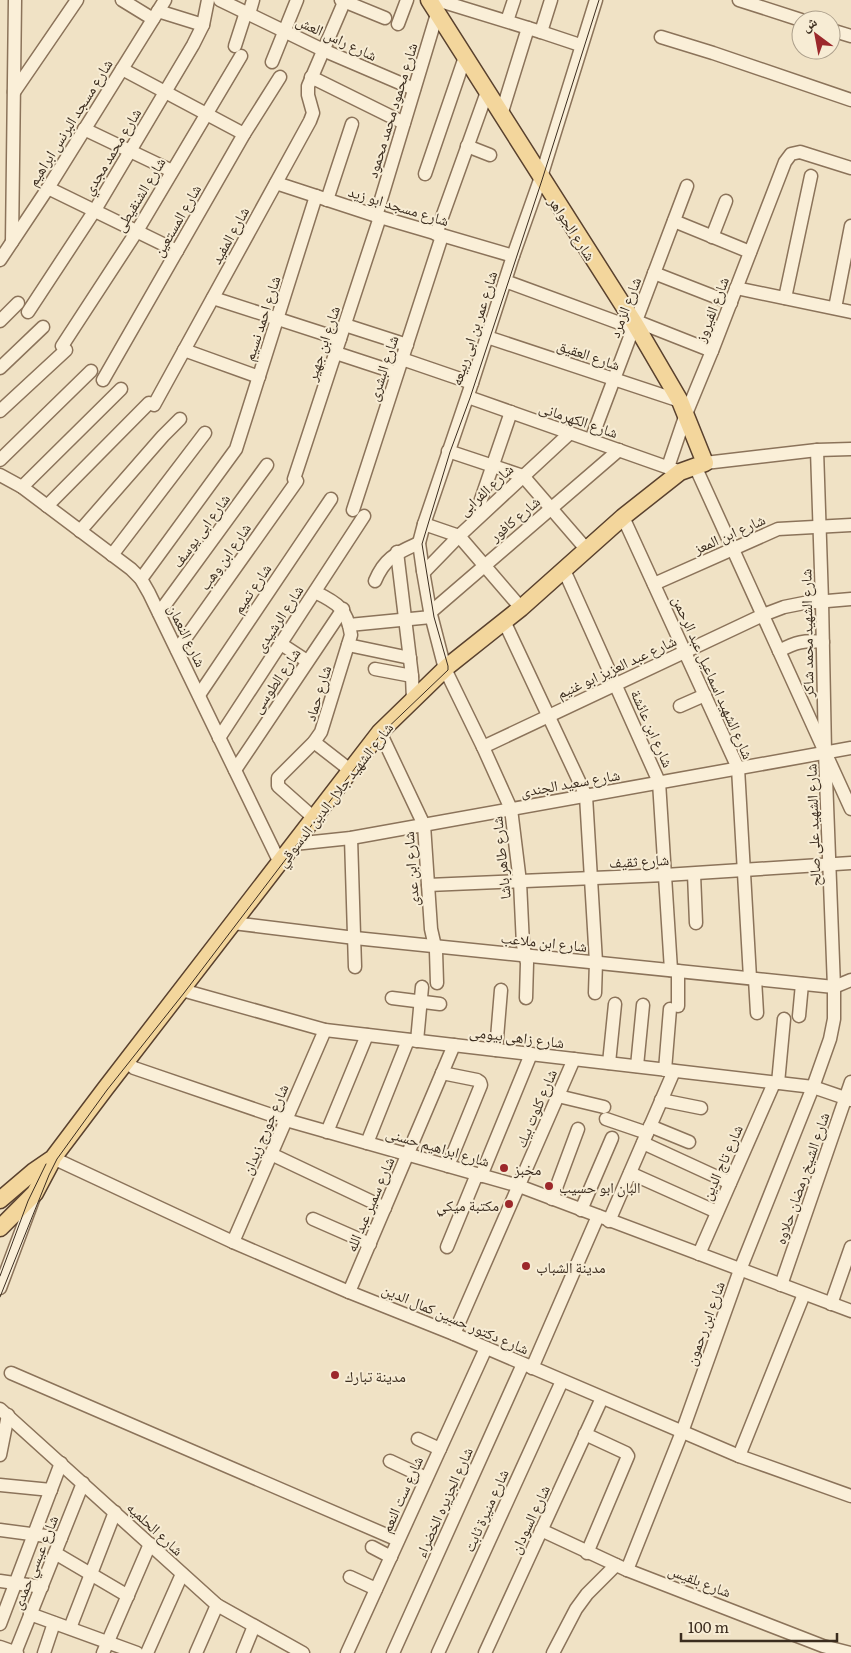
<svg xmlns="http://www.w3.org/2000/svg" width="851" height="1653" font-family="Literata,'Noto Naskh Arabic',serif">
	<rect width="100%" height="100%" fill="#f0e2c5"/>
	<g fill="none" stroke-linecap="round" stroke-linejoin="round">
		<!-- minor casing -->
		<g stroke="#8b735a" stroke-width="15">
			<g id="minor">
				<path d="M122,0L153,19"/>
				<path d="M220,0L323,50L414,89"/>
				<path d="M341,0L385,18"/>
				<path d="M437,0L541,32L580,45"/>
				<path d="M739,0L801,20"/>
				<path d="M158,11L203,25"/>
				<path d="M249,14L253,0"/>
				<path d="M507,21L514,0"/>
				<path d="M398,24L407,0"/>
				<path d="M831,30L851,36"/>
				<path d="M541,32L551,0"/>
				<path d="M661,37L713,53L851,100"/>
				<path d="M235,46L246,12"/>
				<path d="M272,62L297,0"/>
				<path d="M122,69L244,134"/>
				<path d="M311,77L404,123"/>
				<path d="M14,92L77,0"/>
				<path d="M501,115L528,28"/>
				<path d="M84,129L172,171"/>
				<path d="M467,146L490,155"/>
				<path d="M425,174L465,57"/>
				<path d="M276,183L380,217L513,256"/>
				<path d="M48,188L177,251"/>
				<path d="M327,200L352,124"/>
				<path d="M376,216L437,14"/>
				<path d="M674,221L750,252"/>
				<path d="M436,234L487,92"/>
				<path d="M712,237L726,201"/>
				<path d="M12,242L15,0"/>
				<path d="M0,260L48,188L165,0"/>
				<path d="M654,273L731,303"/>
				<path d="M505,281L633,328"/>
				<path d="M736,288L851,312"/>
				<path d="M213,298L340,339"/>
				<path d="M785,298L811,176"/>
				<path d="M835,308L851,226"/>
				<path d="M28,312L95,210L193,45L203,25L208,0"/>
				<path d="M0,321L18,303"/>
				<path d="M636,321L712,351"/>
				<path d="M345,325L407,345"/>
				<path d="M487,337L680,401"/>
				<path d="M62,346L137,231L241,56"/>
				<path d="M184,350L259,377"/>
				<path d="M336,353L397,373"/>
				<path d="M402,359L472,383"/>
				<path d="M0,368L43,327"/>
				<path d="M103,380L244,134L280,77"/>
				<path d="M468,397L675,470"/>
				<path d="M154,405L310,121L313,113L308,95V86L345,0"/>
				<path d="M0,411L66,350"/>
				<path d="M591,440L687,186"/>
				<path d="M817,450L822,601L825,752L851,809"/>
				<path d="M448,451L523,476L587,550"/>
				<path d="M0,460L91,371"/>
				<path d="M705,463L817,450L851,449"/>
				<path d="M668,467L686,414L712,351L785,162L791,154L800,152L851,168"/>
				<path d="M0,475L22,487L131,569L141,579L149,593L280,863"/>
				<path d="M294,479L380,217"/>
				<path d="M22,487L121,389"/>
				<path d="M47,506L149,403"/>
				<path d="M353,510L442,236"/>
				<path d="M623,517L738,768L750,978"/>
				<path d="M474,520L511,412"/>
				<path d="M424,524L459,536L521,608"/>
				<path d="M80,531L163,436L180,419"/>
				<path d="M397,552L412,676L413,700"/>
				<path d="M112,555L205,433"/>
				<path d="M564,570L659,782L671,970"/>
				<path d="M423,571H425L459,536L570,433"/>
				<path d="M141,579L236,449L316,196"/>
				<path d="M375,581C385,557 397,553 419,543"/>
				<path d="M654,584L778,529L851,525"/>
				<path d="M430,611H432L619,450"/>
				<path d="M159,613L267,465"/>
				<path d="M504,621L586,796L596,962L595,993"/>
				<path d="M349,625L431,617"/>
				<path d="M281,644L307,661"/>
				<path d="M348,645L410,658"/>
				<path d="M177,650L297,481"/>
				<path d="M779,651C796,642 804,640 823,642"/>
				<path d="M375,669L412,676"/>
				<path d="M199,695L331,499"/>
				<path d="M680,706L705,695"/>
				<path d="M380,732L424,825L431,929L436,951L437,983"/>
				<path d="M219,738L364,516"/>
				<path d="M314,742L350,770"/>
				<path d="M483,747L763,615L784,607L804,603L851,599"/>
				<path d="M235,770L343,609"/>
				<path d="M314,818L278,786V778L314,742L321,732L351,635C347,609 338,603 315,592"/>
				<path d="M351,838L355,967"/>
				<path d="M294,844L351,838L851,748"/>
				<path d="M694,874L696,923"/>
				<path d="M428,885L665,875L851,863"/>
				<path d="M233,923L355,938L834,987L851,980"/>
				<path d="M755,979L757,1013"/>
				<path d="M182,990L325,1030L813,1087L851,1100"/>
				<path d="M392,998L440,1004"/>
				<path d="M526,998L527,963L523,945L520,882L511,809L483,747L445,669L430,611L423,571L419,543L424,524L472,383L513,256L541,177L596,0"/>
				<path d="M678,1006V971"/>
				<path d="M799,1016L802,984"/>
				<path d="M417,1041L422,987"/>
				<path d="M496,1050L501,990"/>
				<path d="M126,1061L134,1068L286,1120L519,1186L851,1311"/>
				<path d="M609,1063L615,1004"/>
				<path d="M637,1066L643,1005"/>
				<path d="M665,1070L670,1009"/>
				<path d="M442,1073L477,1080L480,1082L481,1085L448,1166"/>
				<path d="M778,1083L784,1019"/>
				<path d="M558,1096L604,1107"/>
				<path d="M661,1100L701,1108"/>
				<path d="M606,1119L647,1133"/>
				<path d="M650,1126L689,1142"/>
				<path d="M327,1132L367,1035"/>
				<path d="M367,1143L408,1040"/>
				<path d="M643,1143L730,1183"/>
				<path d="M271,1154L385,1208"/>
				<path d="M53,1158L233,1242L349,1292L454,1334L739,1456L851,1496"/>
				<path d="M630,1173L717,1212"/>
				<path d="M481,1176L531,1054"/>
				<path d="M552,1199L578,1129"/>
				<path d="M581,1210L612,1138"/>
				<path d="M313,1219L370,1244"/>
				<path d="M609,1221L674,1071"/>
				<path d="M233,1242L325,1030"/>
				<path d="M447,1247L477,1174"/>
				<path d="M699,1254L774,1083"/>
				<path d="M781,1285L851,1082"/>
				<path d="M0,1288L34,1197"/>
				<path d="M349,1292L454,1045"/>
				<path d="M831,1304L851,1247"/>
				<path d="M454,1334L574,1059"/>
				<path d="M532,1368L598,1216"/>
				<path d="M11,1373L398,1540"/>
				<path d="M0,1409L217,1605L303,1653"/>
				<path d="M585,1434L626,1453L628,1456L587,1553"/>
				<path d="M418,1439L440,1449"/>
				<path d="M0,1455L8,1415"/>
				<path d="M739,1456L804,1294"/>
				<path d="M390,1461L426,1478"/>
				<path d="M0,1485L51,1490"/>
				<path d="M0,1530L61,1538"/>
				<path d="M541,1530L627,1570L823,1646L850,1653"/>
				<path d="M372,1547L391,1557"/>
				<path d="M55,1553L128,1596"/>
				<path d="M627,1570L682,1432L740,1270L813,1087L830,1039L834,1019V987L825,752L695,466"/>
				<path d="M350,1577L376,1589"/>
				<path d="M0,1581L42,1587"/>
				<path d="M30,1614L137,1653"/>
				<path d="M0,1624L61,1463"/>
				<path d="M70,1628L115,1512"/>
				<path d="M0,1647L17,1653"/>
				<path d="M15,1653L83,1483"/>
				<path d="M44,1653L54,1623"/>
				<path d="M103,1653L150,1544"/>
				<path d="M147,1653L182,1574"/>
				<path d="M196,1653L217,1605"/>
				<path d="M243,1653L254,1626"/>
				<path d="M347,1653L486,1348"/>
				<path d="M393,1653L523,1364"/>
				<path d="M438,1653L562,1381"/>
				<path d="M485,1653L602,1398"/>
				<path d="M553,1653L576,1609L587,1594L616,1565"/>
			</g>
		</g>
		<!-- major casing -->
		<g stroke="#59412e" stroke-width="19">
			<g id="major">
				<path d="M0,1200L34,1171L53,1158L105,1089L380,732L448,666L521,608L623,517L680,472L705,463L680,401L635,324L429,0"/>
				<path d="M0,1228L35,1193L52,1161"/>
			</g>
		</g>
		<!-- minor -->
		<use href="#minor" stroke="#faefd8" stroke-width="12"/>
		<!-- major -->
		<use href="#major" stroke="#f3d69c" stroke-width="16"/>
		<!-- tram -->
		<g stroke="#3b2c1e" stroke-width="1">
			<path d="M0,1276L28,1201L46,1164"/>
			<path d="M0,1297L49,1175L57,1159L107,1090L184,993L381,734L448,670V666L434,617L422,544L450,452L470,398L542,180L599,0"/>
		</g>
	</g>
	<!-- markers -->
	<g fill="#9c282b" stroke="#f7ecd4" stroke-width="2">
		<circle cx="504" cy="1168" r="5"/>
		<circle cx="549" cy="1186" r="5"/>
		<circle cx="509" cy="1204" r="5"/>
		<circle cx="526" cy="1266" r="5"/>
		<circle cx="335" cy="1375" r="5"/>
	</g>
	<g text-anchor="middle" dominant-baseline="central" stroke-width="4" stroke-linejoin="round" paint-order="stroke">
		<!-- street labels -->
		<g font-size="15" fill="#3b2c1e" stroke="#f7ecd4">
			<text transform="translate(337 37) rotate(25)">شارع راس العش</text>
			<text transform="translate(391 110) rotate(-73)">شارع محمود محمد محمود</text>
			<text transform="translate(69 122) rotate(-58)">شارع مسجد البرنس ابراهيم</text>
			<text transform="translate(111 151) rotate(-59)">شارع محمد مجدي</text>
			<text transform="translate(139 194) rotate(-59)">شارع الشنقيطى</text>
			<text transform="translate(399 205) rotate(17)">شارع مسجد ابو زيد</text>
			<text transform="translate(176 220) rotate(-60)">شارع المستعين</text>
			<text transform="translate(573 228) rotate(57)">شارع الجواهر</text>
			<text transform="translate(229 235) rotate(-61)">شارع المفيد</text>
			<text transform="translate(624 307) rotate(-69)">شارع الزمرد</text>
			<text transform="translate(711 309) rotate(-69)">شارع الفيروز</text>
			<text transform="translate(261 318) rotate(-72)">شارع احمد نسيم</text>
			<text transform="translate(473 328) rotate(-72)">شارع عمر بن ابى ربيعه</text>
			<text transform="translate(322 343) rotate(-72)">شارع ابن جهير</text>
			<text transform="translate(589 354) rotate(19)">شارع العقيق</text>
			<text transform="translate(382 368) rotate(-72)">شارع البشرى</text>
			<text transform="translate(579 419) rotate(19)">شارع الكهرمانى</text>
			<text transform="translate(485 489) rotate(-43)">شارع الفرابى</text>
			<text transform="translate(514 518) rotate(-40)">شارع كافور</text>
			<text transform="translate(200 530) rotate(-54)">شارع ابى يوسف</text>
			<text transform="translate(729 533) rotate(-24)">شارع ابن المعز</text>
			<text transform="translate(224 556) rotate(-55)">شارع ابن وهب</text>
			<text transform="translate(251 588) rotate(-56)">شارع تميم</text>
			<text transform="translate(278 618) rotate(-57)">شارع الرشيدى</text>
			<text transform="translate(806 633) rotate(-91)">شارع الشهيد محمد شاكر</text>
			<text transform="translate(188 635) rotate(64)">شارع النعمان</text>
			<text transform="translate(616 666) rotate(-25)">شارع عبد العزيز ابو غنيم</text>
			<text transform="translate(714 677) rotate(66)">شارع الشهيد اسماعيل عبد الرحمن</text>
			<text transform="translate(275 680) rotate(-56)">شارع الطوسى</text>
			<text transform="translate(317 693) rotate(-73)">شارع حماد</text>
			<text transform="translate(653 728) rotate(66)">شارع ابن عائشة</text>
			<text transform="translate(570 782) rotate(-10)">شارع سعيد الجندى</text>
			<text transform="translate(334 794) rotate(-52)">شارع الشهيد جلال الدين الدسوقي</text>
			<text transform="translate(812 825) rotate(-92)">شارع الشهيد على صالح</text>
			<text transform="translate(500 858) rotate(-96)">شارع طاهر باشا</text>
			<text transform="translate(639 860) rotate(-3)">شارع ثقيف</text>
			<text transform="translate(410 869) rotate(-94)">شارع ابن عدى</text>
			<text transform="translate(544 941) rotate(6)">شارع ابن ملاعب</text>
			<text transform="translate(517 1036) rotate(7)">شارع زاهى بيومى</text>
			<text transform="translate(535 1108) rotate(-67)">شارع كلوت بيك</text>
			<text transform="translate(264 1129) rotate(-67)">شارع جورج زيدان</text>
			<text transform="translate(438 1146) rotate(16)">شارع ابراهيم حسنى</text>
			<text transform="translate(721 1162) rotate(-66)">شارع تاج الدين</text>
			<text transform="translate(801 1178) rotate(-71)">شارع الشيخ رمضان حلاوه</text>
			<text transform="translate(369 1204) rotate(-67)">شارع سمير عبد الله</text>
			<text transform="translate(456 1318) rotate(23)">شارع دكتور حسين كمال الدين</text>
			<text transform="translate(704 1323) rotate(-70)">شارع ابن رحمون</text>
			<text transform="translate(401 1494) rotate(-66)">شارع ست النعم</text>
			<text transform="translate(443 1502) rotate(-66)">شارع الجزيره الخضراء</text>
			<text transform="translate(485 1510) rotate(-66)">شارع منيرة ثابت</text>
			<text transform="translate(529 1519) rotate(-65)">شارع السودان</text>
			<text transform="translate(156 1528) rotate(43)">شارع الحلميه</text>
			<text transform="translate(34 1562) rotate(-68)">شارع عيسي حمدى</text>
			<text transform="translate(700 1580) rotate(21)">شارع بلقيس</text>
		</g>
		<!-- poi labels -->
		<g font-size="15" fill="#3b2c1e" stroke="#f7ecd4" text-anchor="start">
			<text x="514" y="1168">مخبز</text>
			<text x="559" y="1186">البان ابو حسيب</text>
			<text x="499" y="1204" text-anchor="end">مكتبة ميكي</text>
			<text x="536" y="1266">مدينة الشباب</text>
			<text x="345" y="1375">مدينة تبارك</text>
		</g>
	</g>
	<!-- north arrow -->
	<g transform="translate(816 35) rotate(328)"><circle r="24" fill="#f7ecd4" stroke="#ac9f8b"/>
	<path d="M0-4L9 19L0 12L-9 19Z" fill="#9c282b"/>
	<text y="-8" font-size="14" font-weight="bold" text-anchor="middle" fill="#3b2c1e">ش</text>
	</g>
	<!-- scale -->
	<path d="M681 1633v8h156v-8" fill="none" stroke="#3b2c1e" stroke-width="2.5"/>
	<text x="688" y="1633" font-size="15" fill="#3b2c1e" stroke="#f7ecd4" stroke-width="4" paint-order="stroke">100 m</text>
</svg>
